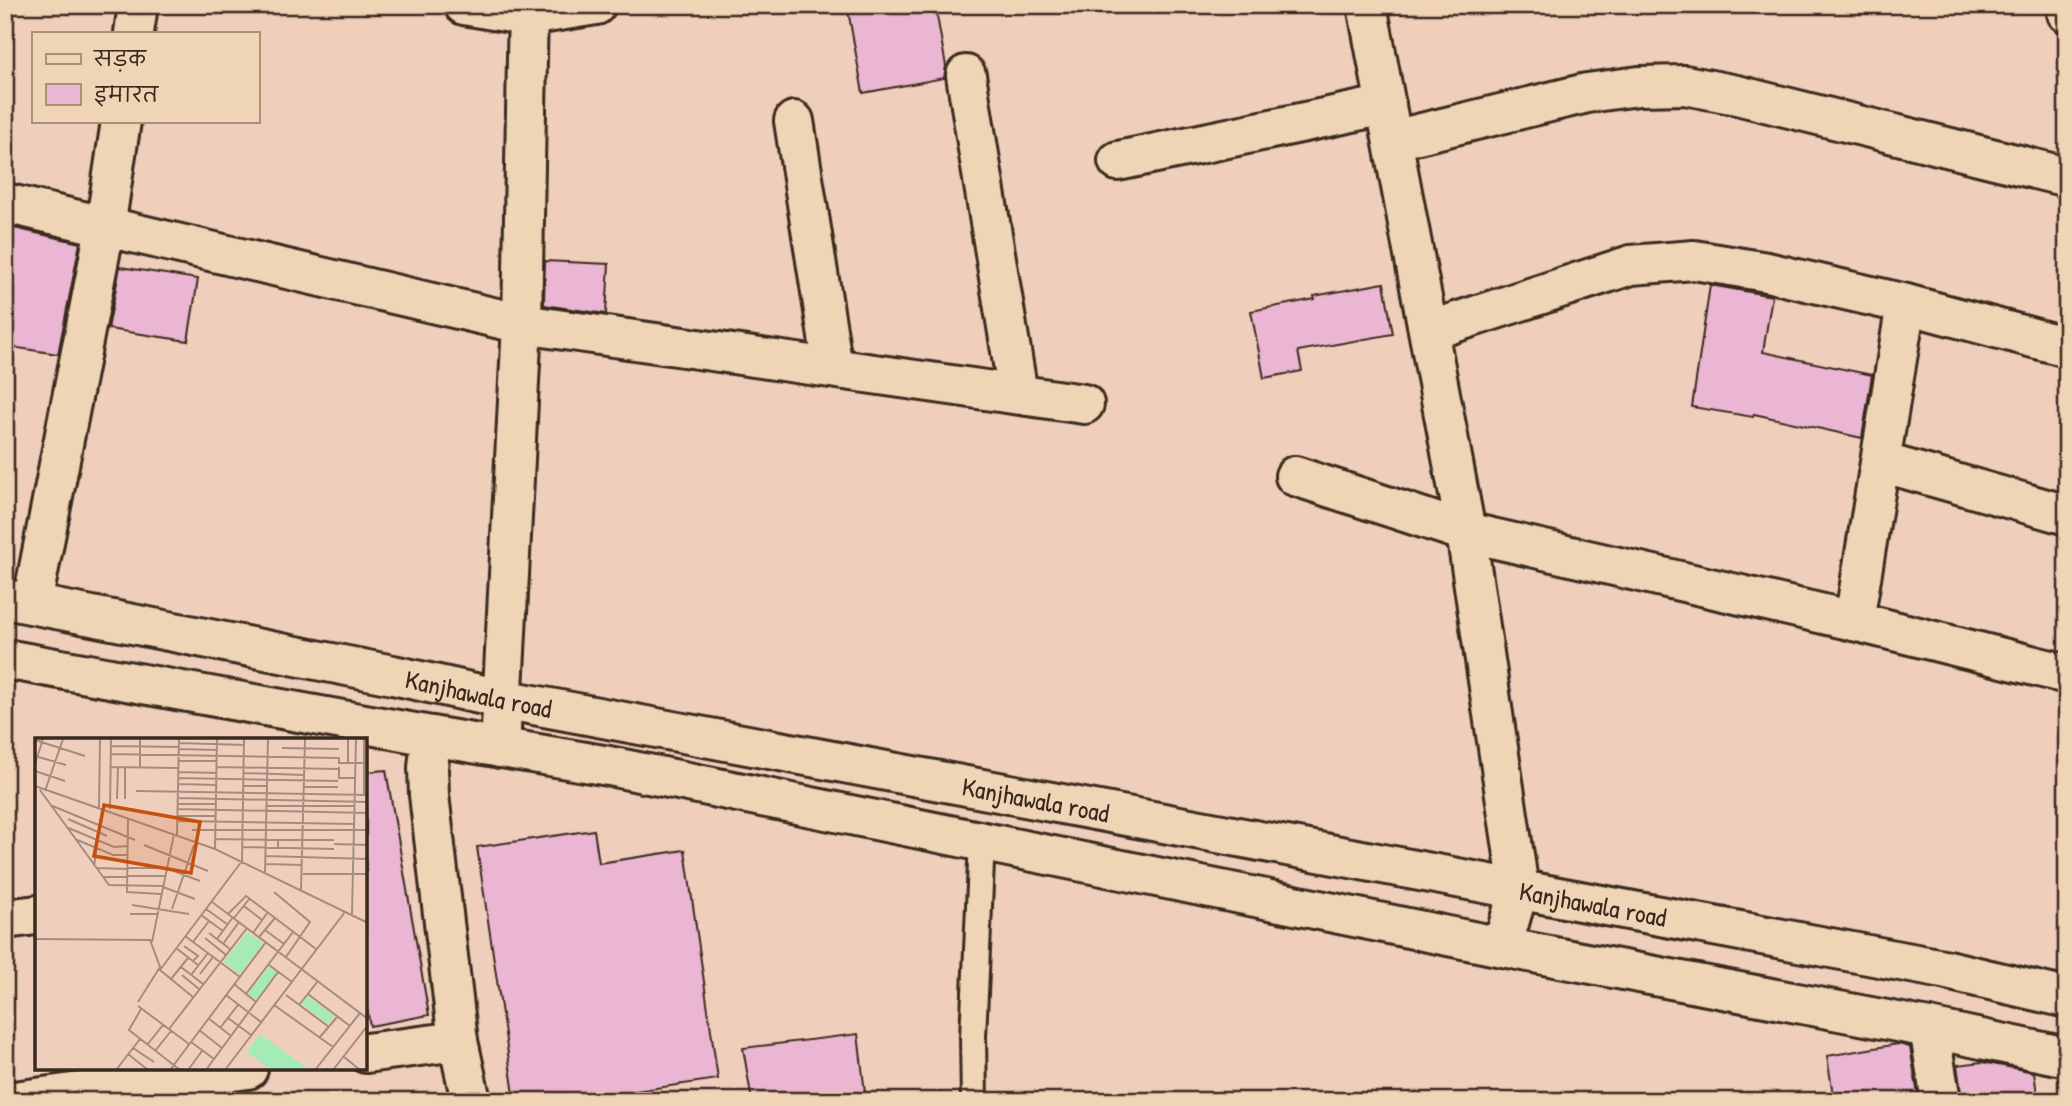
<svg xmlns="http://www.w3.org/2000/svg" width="2072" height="1106" font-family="'Patrick Hand','Playpen Sans Deva',sans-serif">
	<rect width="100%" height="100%" fill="#efcebc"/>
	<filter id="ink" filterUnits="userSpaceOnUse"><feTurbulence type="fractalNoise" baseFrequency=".0143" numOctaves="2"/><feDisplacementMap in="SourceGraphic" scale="14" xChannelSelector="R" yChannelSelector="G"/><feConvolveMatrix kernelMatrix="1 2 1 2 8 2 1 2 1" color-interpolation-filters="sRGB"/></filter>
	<g filter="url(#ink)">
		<!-- building -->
		<g fill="#eab6d3" stroke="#3b2a1e" stroke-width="2">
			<path d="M847,5H935L946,66L944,78L863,93Z"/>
			<path d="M5,226L80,243L58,354L5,346Z"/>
			<path d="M545,261L609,264L606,314L544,305Z"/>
			<path d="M120,267L198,279L188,341L108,329Z"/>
			<path d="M1384,283L1393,334L1298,351L1302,371L1264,378L1251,311L1315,299L1314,296Z"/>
			<path d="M1710,285L1772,296L1763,352L1872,375L1862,438L1754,414L1753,417L1692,407Z"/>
			<path d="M386,770L429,1015L370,1026L366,1002V772Z"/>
			<path d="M594,830L599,863L685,850L718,1079L568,1101H515L477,847Z"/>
			<path d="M858,1034L866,1101H752L743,1048Z"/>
			<path d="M1898,1044L1910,1047L1919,1101H1834L1827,1056Z"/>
			<path d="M1982,1062L2034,1072L2038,1101H1962L1957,1065Z"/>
		</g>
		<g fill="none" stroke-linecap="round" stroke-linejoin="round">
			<!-- service casing -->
			<g stroke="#3b2a1e" stroke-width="30">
				<path id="service" d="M974,1101L973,1037L982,841"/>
			</g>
			<!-- minor casing -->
			<g stroke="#3b2a1e" stroke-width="44">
				<g id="minor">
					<path d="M464,5L528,16L596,5"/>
					<path d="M1367,5L1466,532L1519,889L1502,947"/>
					<path d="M2066,5L2067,13"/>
					<path d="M134,33L138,5"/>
					<path d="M966,75L1018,394"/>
					<path d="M794,121L833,368"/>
					<path d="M1393,140L1587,93L1639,86L1685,85L1737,95L2067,177"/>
					<path d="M1118,161L1386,105"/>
					<path d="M5,203L522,324L1084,404"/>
					<path d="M1429,331L1631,265L1694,260L1767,272L1906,304L2067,347"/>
					<path d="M1881,462L2067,515"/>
					<path d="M1295,476L1466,532L1854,621L2067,674"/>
					<path d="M32,604L105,228L121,121"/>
					<path d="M1854,621L1906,304"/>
					<path d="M431,736L428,768L429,795L458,1041L471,1101"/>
					<path d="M500,748L522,324L528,5"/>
					<path d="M5,919L37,915"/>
					<path d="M1929,1028L1941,1101"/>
					<path d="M366,1053L458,1041"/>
					<path d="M14,1101L248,1069"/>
				</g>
			</g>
			<!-- secondary casing -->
			<g stroke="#3b2a1e" stroke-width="44">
				<g id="secondary">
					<path id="s1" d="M5,599L393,675L502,699L1943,969L2067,998"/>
					<path d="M5,659L431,736L609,766L1502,947L1929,1028L2067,1057"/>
				</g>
			</g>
			<!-- service -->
			<use href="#service" stroke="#f0d4b6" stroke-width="24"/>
			<!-- minor -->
			<use href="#minor" stroke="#f0d4b6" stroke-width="38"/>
			<!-- secondary -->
			<use href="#secondary" stroke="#f0d4b6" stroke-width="38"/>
		</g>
	</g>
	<g text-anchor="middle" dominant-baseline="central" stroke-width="7" stroke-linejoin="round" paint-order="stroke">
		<!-- street labels -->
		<g font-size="26" fill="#3b2a1e" stroke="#f0d4b6">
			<text stroke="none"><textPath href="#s1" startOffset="483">Kanjhawala road</textPath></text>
			<text stroke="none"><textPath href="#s1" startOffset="1050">Kanjhawala road</textPath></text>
			<text stroke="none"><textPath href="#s1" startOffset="1617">Kanjhawala road</textPath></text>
		</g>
	</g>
	<!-- overview -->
	<g transform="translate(35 738)">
		<rect width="332" height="332" fill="#efcebc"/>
		<path d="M212,194L228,205L205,236L189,224ZM234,229L242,235L221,262L213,256ZM273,258L299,278L293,286L266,266ZM225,296L275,332H236L212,314Z" fill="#a5ebb8"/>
		<path fill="none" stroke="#a78c7d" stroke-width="2" d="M313,1V24M0,2L50,18M144,5L210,7M76,8L144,9M247,10L304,11M144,11L182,12M76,16L304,20V25H333M0,18L31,27M143,23H182M0,26L8,1M75,29L143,30M181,29L304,31M304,29V40H320M105,30V1M0,33L30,43M143,34L182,35M209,35L269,37M143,40L303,43M143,46L181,47M0,48L180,111L333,185M208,48H232M269,49H303M5,52L74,147L128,148M10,53L28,1M101,53L333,57M329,57V1M143,60L333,64M82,61L83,29M90,61V29M143,66H181M15,67L100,102M231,68H319M64,70L65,1M75,71L76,1M143,71L333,75M143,78H181M33,81L72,98M93,81L92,154L126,156M143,83L319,86M31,89L79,109L92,108M157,92H333M142,97L144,1M40,101L78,117H92M181,101L243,102V110M244,102H299M299,106L333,107M109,107L173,133M208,109L299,111M180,112L182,1M231,118L333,121M231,126L267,127M59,128L67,72M62,130L92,131M92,130H131L165,143M230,134L233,1M268,136H333M92,138H130M68,139H92M128,149L160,161M266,152L270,1M239,154L275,184L251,219M177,164L333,281M97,167L154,176M209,168L227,182M137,171L159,107M171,171L192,186M95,176H122M193,176L211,158L281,211M317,176L321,1M166,177L188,193M199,180L215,160M230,192L249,206M174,195L195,211M218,195L233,174M150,198L205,239M224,199L240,180M170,200L191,217M0,201L115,202L125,229L103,264M182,201L198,179M117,204L139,96M158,204L174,183M188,206L204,184M149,208L163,218L158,223M141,210L163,227M234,227L257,244M146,229L168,246M165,236L178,219M147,237L164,251M156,237L173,215M136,241L153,220M199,246L221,264M211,256L258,194M273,256L315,288M191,257L226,284M251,257L294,289M158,259L125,232L207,123L209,1M239,267L298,309M264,267L283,243M103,268L154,306M106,271L94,292L145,332M173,280L196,298M193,280L216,297M185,290L203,267M134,291L212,190M164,292L187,310M285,299L302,279M156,304L179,321M112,307L128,287M98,310L119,324M120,313L136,293M93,316L113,332M308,318L325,332M81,332L105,301M135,332L231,204M153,332L167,313M171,332L243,234M190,332L310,174M280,332L325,275M298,332L333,287"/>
		<path fill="#c55010" fill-opacity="0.15" stroke="#c55010" stroke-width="3.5" d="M69,67L165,84L156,135L59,118Z"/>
		<rect width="332" height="332" fill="none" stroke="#3b2a1e" stroke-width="3.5"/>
	</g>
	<!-- margin -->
	<rect width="2072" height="1106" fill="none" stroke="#f0d4b6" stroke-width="28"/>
	<rect x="14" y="14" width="2044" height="1078" fill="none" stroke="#3b2a1e" stroke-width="2.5" filter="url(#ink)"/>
	<!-- legend -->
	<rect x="32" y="32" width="228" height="91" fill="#f0d4b6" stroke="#a89079" stroke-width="2"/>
	<rect x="46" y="54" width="35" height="10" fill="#f0d4b6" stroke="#a89079" stroke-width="2"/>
	<text x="94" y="66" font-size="21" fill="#3b2a1e">सड़क</text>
	<rect x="46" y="84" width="35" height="21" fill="#eab6d3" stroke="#a89079" stroke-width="2"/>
	<text x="94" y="102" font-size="21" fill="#3b2a1e">इमारत</text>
</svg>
